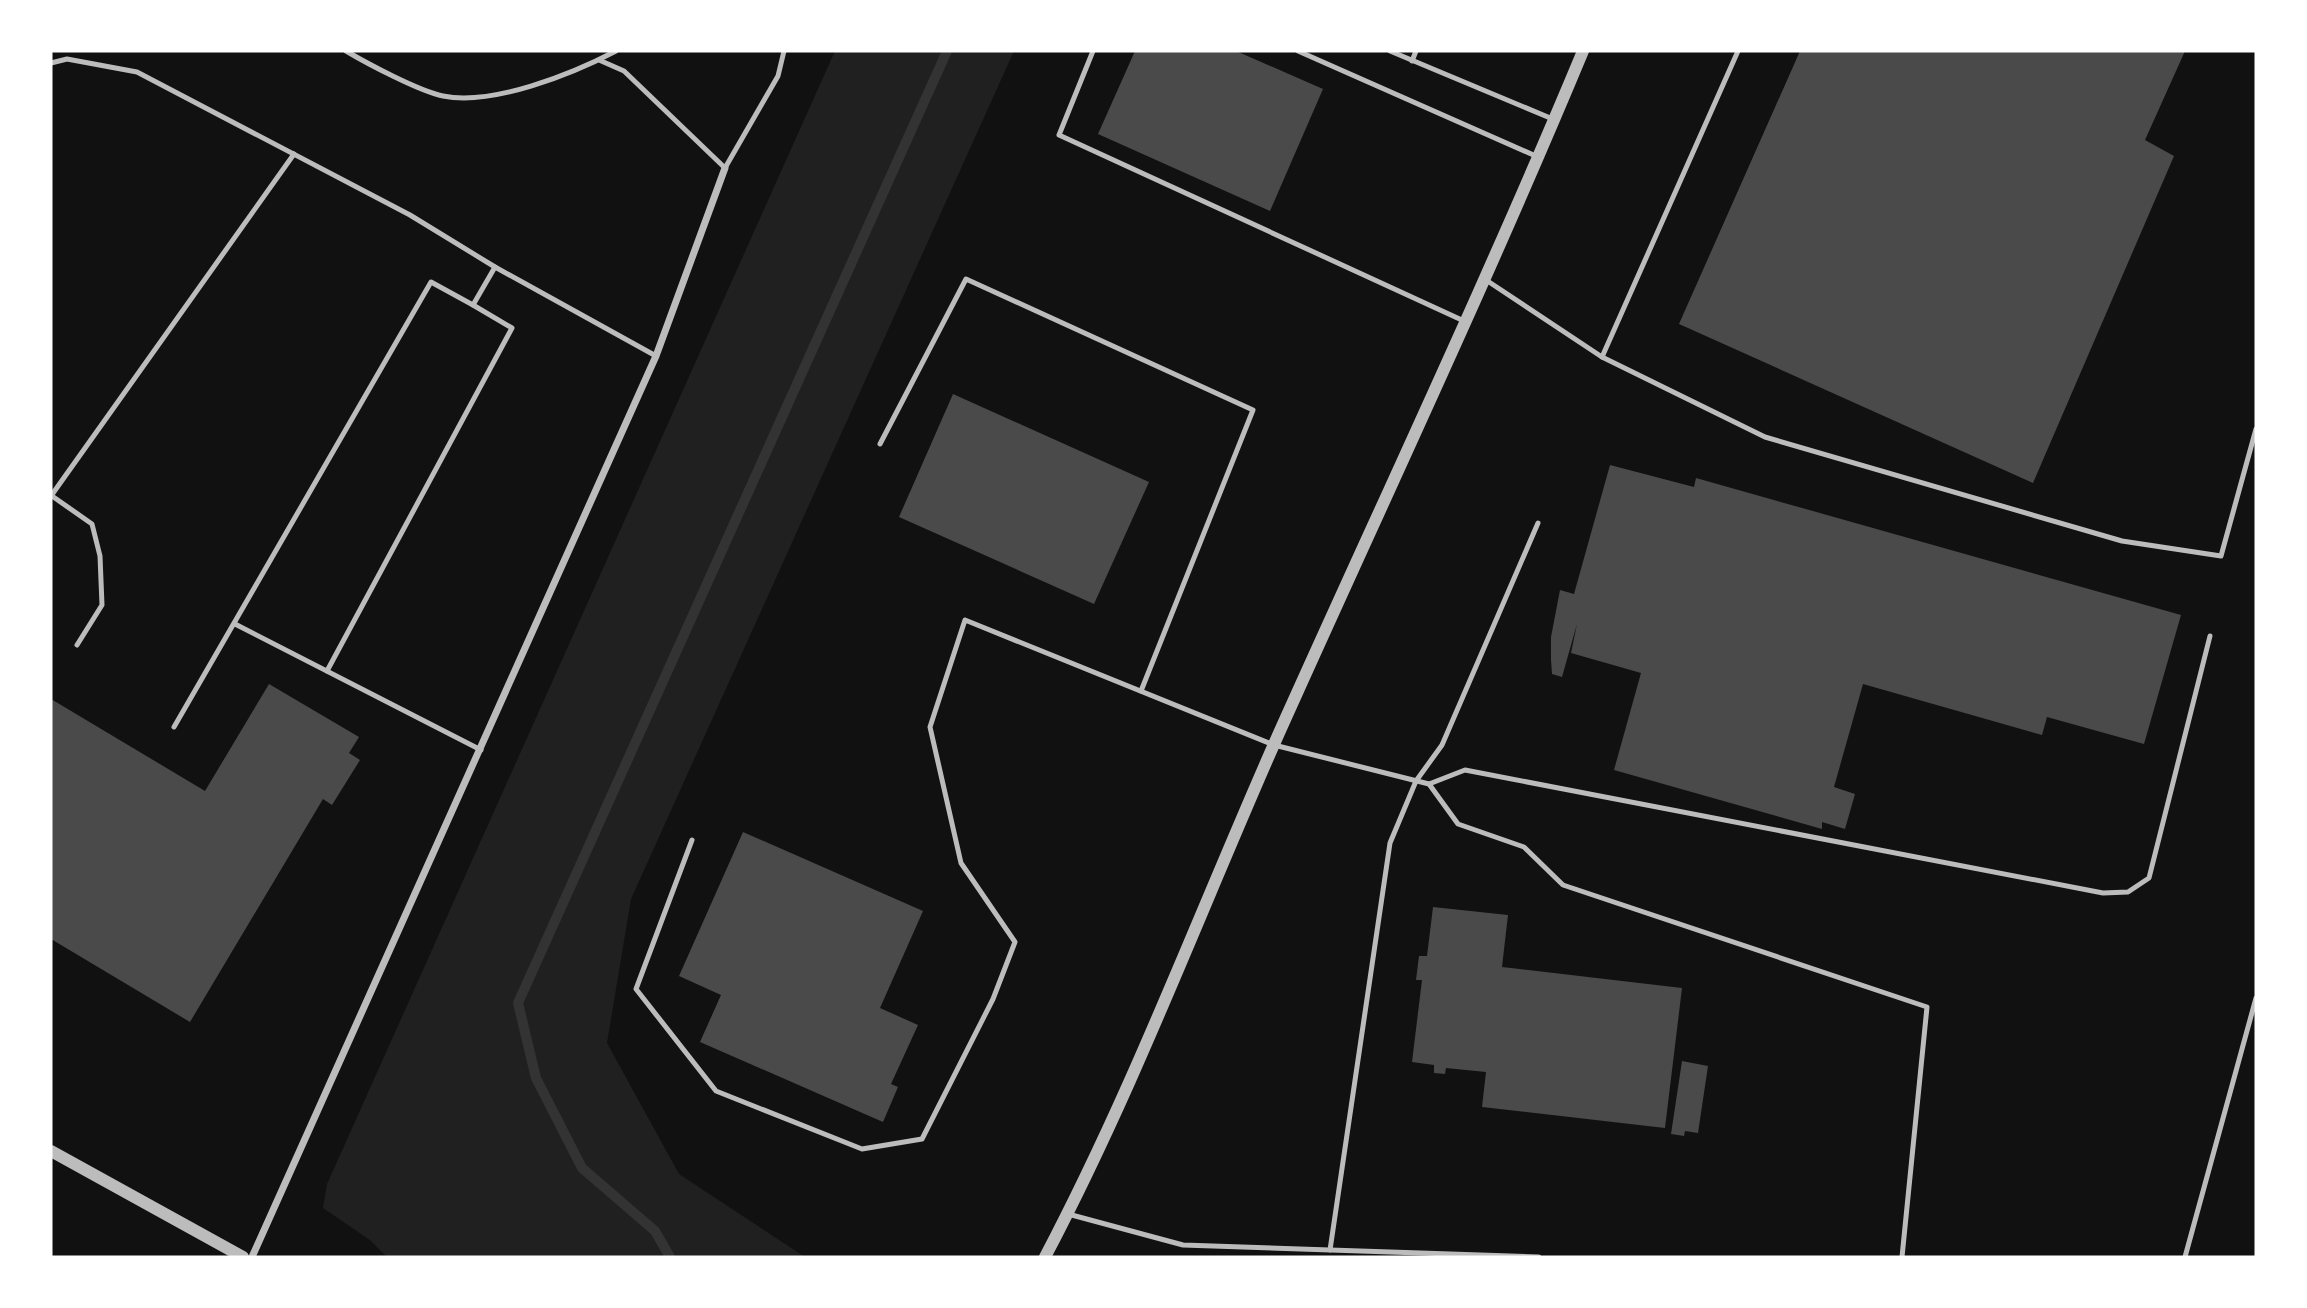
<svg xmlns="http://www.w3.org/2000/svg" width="2307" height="1308" font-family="'PT Sans',sans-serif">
	<rect width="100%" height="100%" fill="#111"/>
	<!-- green -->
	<path fill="#202020" d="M835,51H1014L631,899L607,1043L679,1174L805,1257H387L370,1240L323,1208L327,1184Z"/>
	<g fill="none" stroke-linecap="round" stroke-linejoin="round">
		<!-- stream -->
		<path stroke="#333" stroke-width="10" d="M670,1257L655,1231L582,1168L536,1078L518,1003L947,51"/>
	</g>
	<!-- building -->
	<g fill="#4a4a4a">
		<path d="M1135,51H1236L1323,89L1270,211L1098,134Z"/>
		<path d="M1800,51H2185L2145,140L2174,156L2033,483L1679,324Z"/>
		<path d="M953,394L1149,482L1094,604L899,517Z"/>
		<path d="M1610,465L1694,487L1696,478L2181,615L2144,744L2047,717L2042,735L1863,684L1834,787L1855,794L1845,829L1822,822V829L1614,770L1641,673L1571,653L1577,624L1562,677L1552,674L1551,660V637L1560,590L1574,594Z"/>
		<path d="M269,684L359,737L349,753L360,760L332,805L323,799L190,1022L51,939V699L205,791Z"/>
		<path d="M743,832L923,911L880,1008L918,1025L891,1084L898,1087L883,1122L700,1042L721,995L679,976Z"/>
		<path d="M1433,907L1508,915L1502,967L1682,988L1665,1128L1482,1107L1486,1072L1446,1068L1445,1074L1434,1073V1065L1412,1062L1422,980H1416L1419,956H1427Z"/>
		<path d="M1682,1061L1708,1066L1698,1133L1685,1131L1684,1136L1671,1134Z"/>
	</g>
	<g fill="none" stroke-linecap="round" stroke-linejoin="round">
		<!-- service -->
		<g stroke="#bcbcbc" stroke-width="5">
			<path d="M346,51C368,64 419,91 443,96C493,106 572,74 616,51"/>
			<path d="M1093,51L1059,135L1464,321"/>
			<path d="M1298,51L1538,157"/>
			<path d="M1390,51L1555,120"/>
			<path d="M599,60L624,71L725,168L778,76L784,51"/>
			<path d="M1412,61L1416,51"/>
			<path d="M51,63L67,59L137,72L410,215L495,267L656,356"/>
			<path d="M1486,280L1602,357L1765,437L2122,541L2221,556L2256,429"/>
			<path d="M1602,357L1738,51"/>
			<path d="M880,444L966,279L1253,410L1141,691"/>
			<path d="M51,496L294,154"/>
			<path d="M52,496L92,524L100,556L102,605L77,645"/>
			<path d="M235,624L481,750"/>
			<path d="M327,671L512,328L473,305"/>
			<path d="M174,727L431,282L473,305L495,267"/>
			<path d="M1429,784L1465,770L2103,893L2128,892L2149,878L2210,636"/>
			<path d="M692,840L636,989L716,1091L862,1149L922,1139L993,999L1015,942L961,863L930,727L965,620L1274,745L1429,784L1458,824L1524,847L1563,885L1927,1007L1902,1257"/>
			<path d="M1068,1214L1183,1245L1539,1257"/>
			<path d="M1330,1250L1390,843L1416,781L1442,745L1538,523"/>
			<path d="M2185,1257L2256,998"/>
		</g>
		<!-- minor -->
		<path stroke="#bcbcbc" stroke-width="7" d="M252,1257L656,356L725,168"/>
		<!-- tertiary -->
		<g stroke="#bcbcbc" stroke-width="12">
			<path d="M51,1151L243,1257"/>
			<path d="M1045,1257C1133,1090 1199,914 1275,742C1378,512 1486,284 1583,51"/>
		</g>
	</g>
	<!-- border -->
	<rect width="2307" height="1308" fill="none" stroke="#ffffff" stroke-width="105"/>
</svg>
